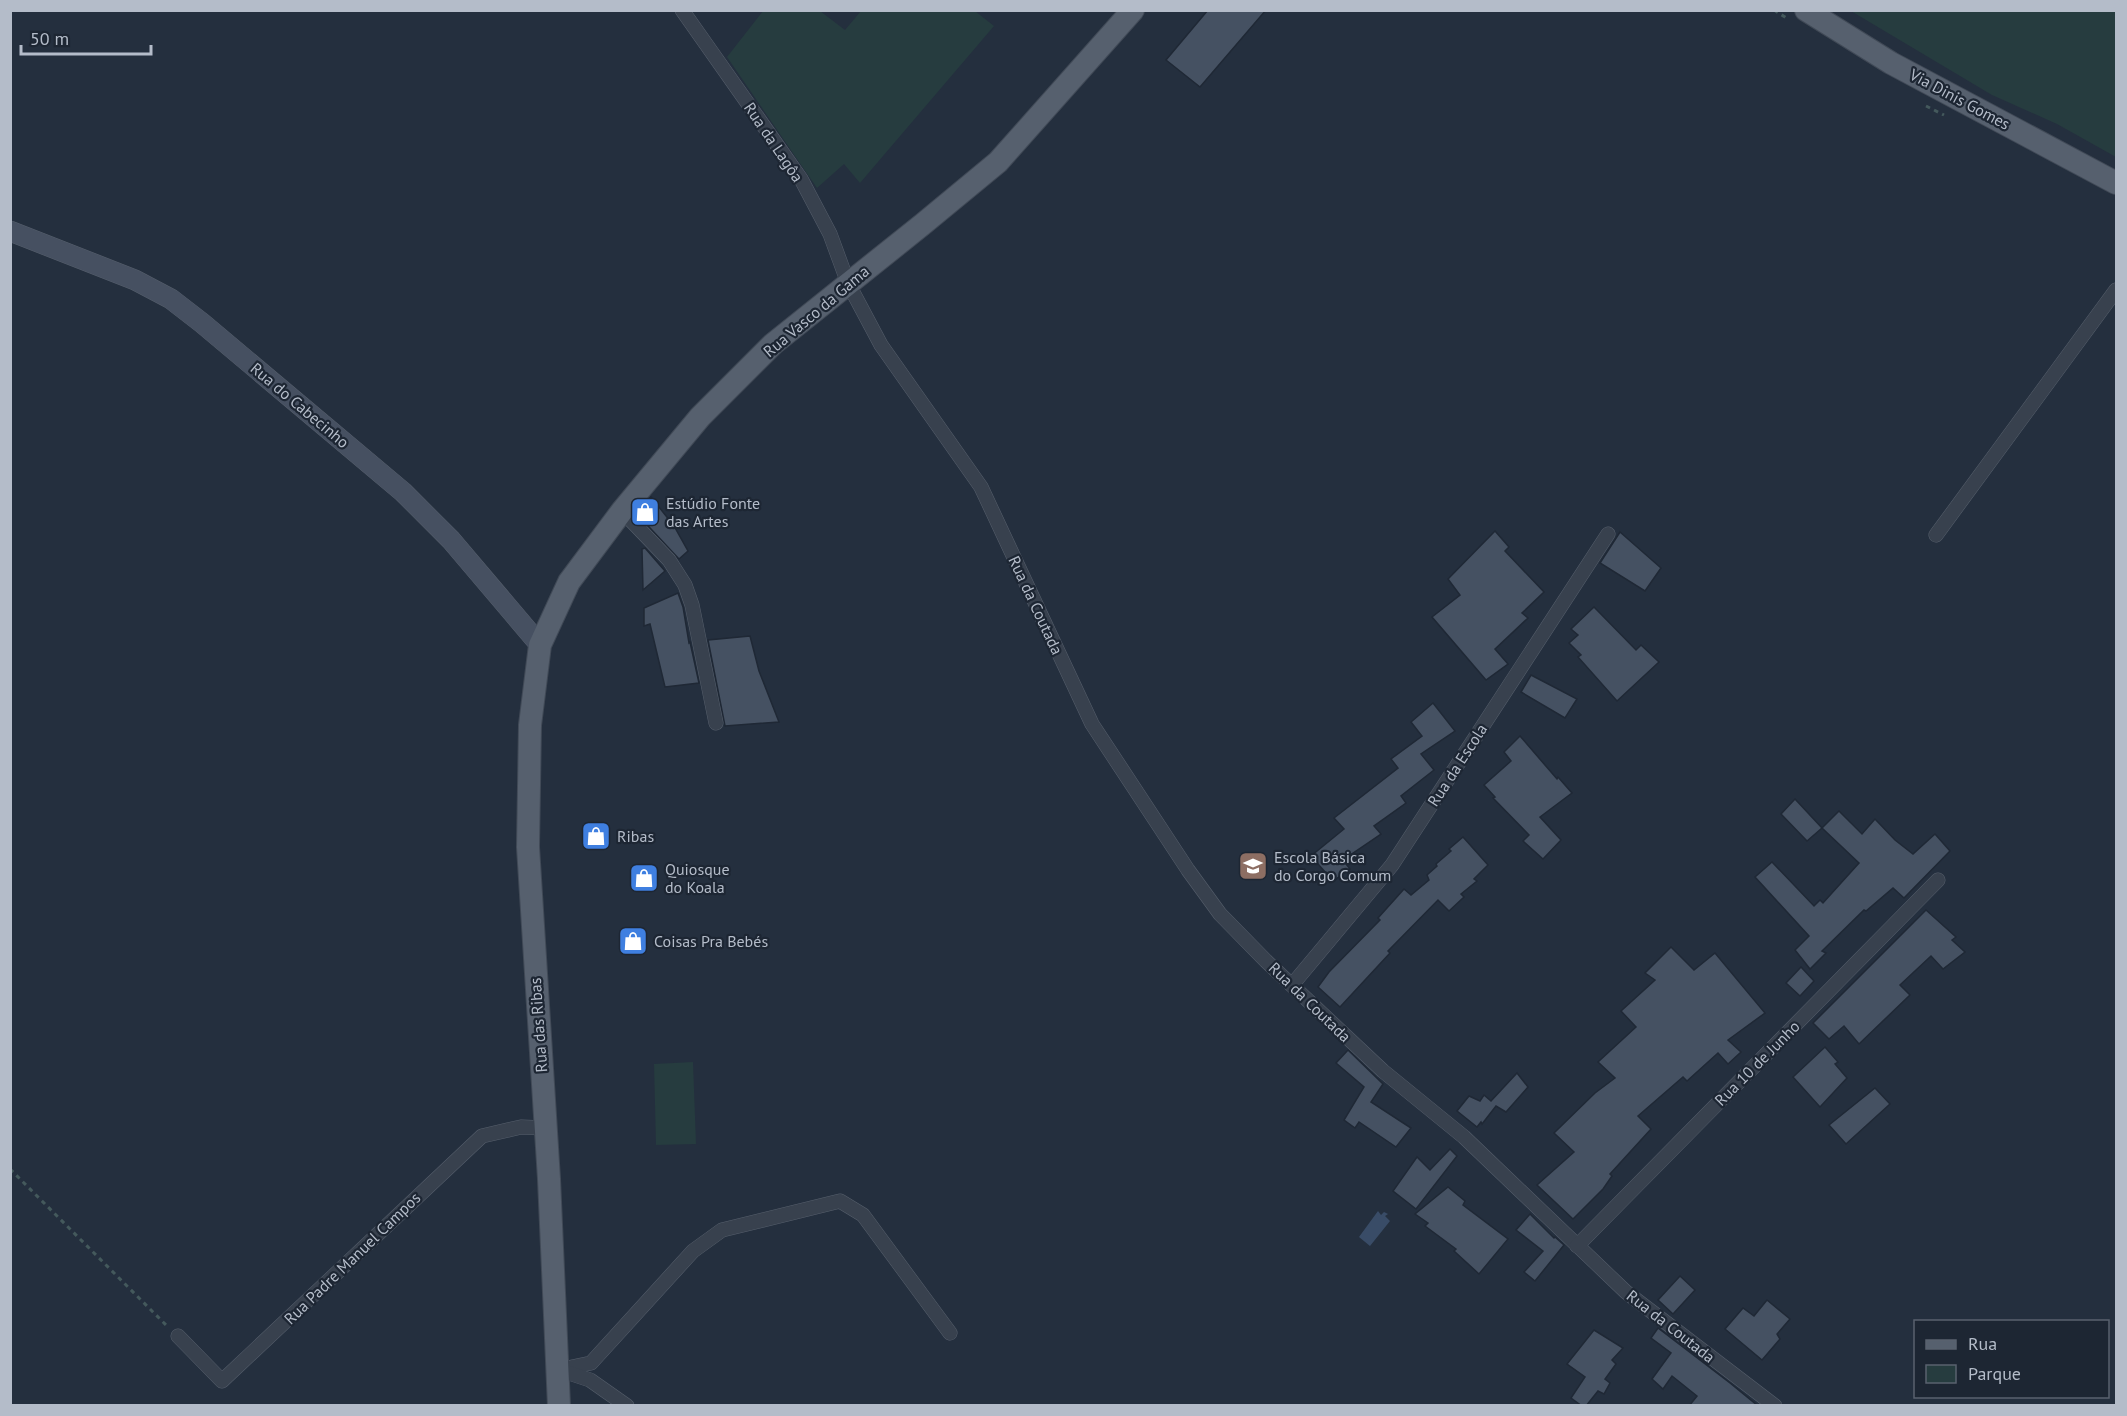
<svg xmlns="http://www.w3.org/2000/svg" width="2127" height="1416" font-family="'PT Sans',sans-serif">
	<rect width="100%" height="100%" fill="#242f3e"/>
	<!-- green -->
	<g fill="#263c3f">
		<path d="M861,11H975L994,26L860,183L844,164L817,188L727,57L763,11H820L845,30Z"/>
		<path d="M1851,11H2116V157L2057,124L1992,95Z"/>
		<path d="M693,1062L696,1144L656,1145L654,1064Z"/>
	</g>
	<!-- water -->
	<path fill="#394c67" d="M1378,1211L1381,1215L1384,1212L1388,1214L1385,1216L1390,1221L1370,1246L1359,1237Z"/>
	<!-- building -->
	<g fill="#455162" stroke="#1f2835" stroke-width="1.5">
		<path d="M1208,10H1266L1200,87L1166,60Z"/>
		<path d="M651,497L674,526L688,551L679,559L637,514Z"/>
		<path d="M1495,531L1509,547L1505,551L1544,592L1522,613L1528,618L1495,649L1508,664L1486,680L1432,617L1460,595L1448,579Z"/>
		<path d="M1620,532L1661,568L1645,591L1600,563Z"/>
		<path d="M645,548L665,571L643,590L642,549Z"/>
		<path d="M678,593L683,607L689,643L690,642L699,683L665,687L650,624L644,626V608Z"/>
		<path d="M1594,607L1636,650L1641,645L1659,662L1617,701L1578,657L1581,655L1569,643L1578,635L1571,629Z"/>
		<path d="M750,636L759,671L779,722L725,726L708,640Z"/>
		<path d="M1531,675L1577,699L1565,718L1521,692Z"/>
		<path d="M1433,703L1455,731L1421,754L1434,770L1401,796L1406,803L1374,826L1381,834L1343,860L1350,869L1333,881L1311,856L1344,829L1334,818L1398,768L1391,759L1422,736L1411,722Z"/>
		<path d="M1520,736L1557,779L1558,777L1572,793L1540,817L1561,840L1543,859L1523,841L1529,835L1493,798L1495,797L1484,785L1511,761L1504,752Z"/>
		<path d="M1795,799L1822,828L1807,841L1781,814Z"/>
		<path d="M1839,811L1862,834L1875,819L1895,840L1913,854L1935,834L1950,851L1904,898L1893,888L1866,911L1864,910L1822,951L1826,953L1810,969L1795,950L1809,936L1755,877L1772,862L1814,906L1820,900L1823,903L1859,863L1822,828Z"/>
		<path d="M1463,837L1488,865L1474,879L1477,881L1461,894L1464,897L1449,911L1438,900L1388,951L1390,953L1340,1007L1318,987L1329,972L1380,920L1378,918L1404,889L1411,895L1429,880L1427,875L1437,866L1436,864L1451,851L1449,849Z"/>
		<path d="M1926,910L1956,937L1952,940L1965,952L1943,969L1931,956L1900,985L1910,995L1859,1044L1844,1026L1829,1039L1813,1023Z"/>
		<path d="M1671,947L1694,970L1715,953L1765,1013L1728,1040L1741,1052L1728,1064L1718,1053L1687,1081L1683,1077L1638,1116L1651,1129L1610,1174L1612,1176L1603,1189L1573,1219L1537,1185L1574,1152L1554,1133L1595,1093L1615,1078L1598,1062L1636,1027L1621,1011L1655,980L1645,973Z"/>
		<path d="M1801,967L1814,981L1800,996L1786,983Z"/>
		<path d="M1825,1047L1838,1062L1835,1064L1847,1078L1820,1107L1793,1077Z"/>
		<path d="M1348,1050L1383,1084L1371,1102L1411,1128L1396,1147L1359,1122L1355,1128L1344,1120L1364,1087L1336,1063Z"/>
		<path d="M1517,1073L1528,1087L1506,1112L1496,1106L1482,1124L1481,1122L1477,1127L1457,1111L1469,1096L1480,1101L1484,1095L1491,1101Z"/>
		<path d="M1875,1088L1890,1104L1846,1144L1829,1125Z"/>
		<path d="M1450,1149L1457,1156L1416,1209L1393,1191L1417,1157L1430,1170Z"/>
		<path d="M1448,1187L1465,1201L1463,1205L1508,1239L1479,1274L1454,1251L1456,1249L1425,1226L1428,1223L1415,1214Z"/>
		<path d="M1530,1214L1554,1238L1555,1237L1564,1245L1535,1281L1524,1272L1543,1251L1516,1230Z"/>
		<path d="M1680,1276L1695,1290L1673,1314L1658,1300Z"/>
		<path d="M1767,1300L1790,1319L1777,1334L1780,1339L1762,1360L1725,1329L1743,1308L1754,1316Z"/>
		<path d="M1658,1328L1730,1383L1758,1406H1689L1697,1396L1672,1376L1663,1389L1652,1379L1671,1353L1651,1338Z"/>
		<path d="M1594,1330L1623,1348L1612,1360L1616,1364L1605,1379L1610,1383L1604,1394L1598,1391L1586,1406H1582L1571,1398L1585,1377L1567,1364Z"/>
	</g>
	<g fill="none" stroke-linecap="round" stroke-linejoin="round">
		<!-- street casing -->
		<g stroke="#565f6c" stroke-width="15">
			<g id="street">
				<path d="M682,10L801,179L830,234L848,283L881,345L981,487L1092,724L1188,870L1220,914L1266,961L1383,1071L1464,1137L1626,1292L1775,1406"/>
				<path d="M622,511L669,560L685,585L692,605L716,723"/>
				<path d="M1936,535L2116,290"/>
				<path d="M1292,985L1392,865L1608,534"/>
				<path d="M1577,1246L1938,880"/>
				<path d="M178,1336L222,1381L482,1136L521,1127L545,1128"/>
				<path d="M558,1370L591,1363L693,1251L722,1230L840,1201L863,1215L950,1333"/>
				<path d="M560,1370L590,1380L627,1406"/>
			</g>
		</g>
		<!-- secondary casing -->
		<g stroke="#565f6c" stroke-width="21">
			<path id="secondary" d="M10,231L135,280L171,299L202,323L403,492L451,540L540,645"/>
		</g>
		<!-- primary casing -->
		<g stroke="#414a57" stroke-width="24">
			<g id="primary">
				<path d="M1806,10L1891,63L2116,183"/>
				<path d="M559,1406L549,1179L528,847L530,725L540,645L569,582L622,511L700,417L773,344L923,224L998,162L1133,10"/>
			</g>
		</g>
		<!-- path -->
		<g stroke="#44595c" stroke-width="3" stroke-dasharray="4.5 4.5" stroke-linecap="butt">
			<path d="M1774,10L1788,19"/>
			<path d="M1926,106L1944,115"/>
			<path d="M10,1169L168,1327"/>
		</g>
		<!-- street -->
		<use href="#street" stroke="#38414e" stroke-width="14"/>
		<!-- secondary -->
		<use href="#secondary" stroke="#465061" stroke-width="20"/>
		<!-- primary -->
		<use href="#primary" stroke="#56606e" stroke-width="22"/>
	</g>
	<!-- icons -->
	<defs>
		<g id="shop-square" transform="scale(1.5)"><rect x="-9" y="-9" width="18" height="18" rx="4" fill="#3f7fe0" stroke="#1d2633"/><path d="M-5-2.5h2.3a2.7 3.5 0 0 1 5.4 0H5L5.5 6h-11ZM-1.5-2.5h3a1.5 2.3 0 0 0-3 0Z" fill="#fff"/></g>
		<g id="school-square" transform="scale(1.5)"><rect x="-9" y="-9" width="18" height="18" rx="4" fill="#8d6e63" stroke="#1d2633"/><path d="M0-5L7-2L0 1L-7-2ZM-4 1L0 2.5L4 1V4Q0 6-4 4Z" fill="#fff"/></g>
	</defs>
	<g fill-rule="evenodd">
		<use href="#shop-square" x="645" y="512"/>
		<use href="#shop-square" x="596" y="836"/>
		<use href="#school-square" x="1253" y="866"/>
		<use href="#shop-square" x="644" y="878"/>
		<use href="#shop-square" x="633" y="941"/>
	</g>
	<g text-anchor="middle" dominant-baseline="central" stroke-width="4.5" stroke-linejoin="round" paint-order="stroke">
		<!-- street labels -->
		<g font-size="16" fill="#b4bcc9" stroke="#1d2633">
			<text transform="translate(1960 99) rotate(28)">Via Dinis Gomes</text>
			<text transform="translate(774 142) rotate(56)">Rua da Lagôa</text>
			<text transform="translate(816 311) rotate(-40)">Rua Vasco da Gama</text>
			<text transform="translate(300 405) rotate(40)">Rua do Cabecinho</text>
			<text transform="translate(1036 605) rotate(65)">Rua da Coutada</text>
			<text transform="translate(1457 765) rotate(-57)">Rua da Escola</text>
			<text transform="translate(1310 1002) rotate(44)">Rua da Coutada</text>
			<text transform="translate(538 1025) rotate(-94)">Rua das Ribas</text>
			<text transform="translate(1757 1063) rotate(-45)">Rua 10 de Junho</text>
			<text transform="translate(352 1258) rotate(-44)">Rua Padre Manuel Campos</text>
			<text transform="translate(1671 1326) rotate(38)">Rua da Coutada</text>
		</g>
		<!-- poi labels -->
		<g font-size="16" fill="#b4bcc9" stroke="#1d2633" text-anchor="start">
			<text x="666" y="503">Estúdio Fonte<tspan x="666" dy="18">das Artes</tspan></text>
			<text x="617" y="836">Ribas</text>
			<text x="1274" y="857">Escola Básica<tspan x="1274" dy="18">do Corgo Comum</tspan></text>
			<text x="665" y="869">Quiosque<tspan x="665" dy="18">do Koala</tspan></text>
			<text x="654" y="941">Coisas Pra Bebés</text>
		</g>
	</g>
	<!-- border -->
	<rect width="2127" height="1416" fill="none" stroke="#b4bcc9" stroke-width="24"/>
	<!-- legend -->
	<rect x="1914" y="1320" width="195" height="78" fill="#1d2633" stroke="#59626f" stroke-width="1.5"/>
	<rect x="1926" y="1340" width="30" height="9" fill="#56606e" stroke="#59626f" stroke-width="1.5"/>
	<text x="1968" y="1350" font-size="18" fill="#b4bcc9">Rua</text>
	<rect x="1926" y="1365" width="30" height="18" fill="#263c3f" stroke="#59626f" stroke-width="1.5"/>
	<text x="1968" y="1380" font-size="18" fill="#b4bcc9">Parque</text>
	<!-- scale -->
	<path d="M21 45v9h130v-9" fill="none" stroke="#b4bcc9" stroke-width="3"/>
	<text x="30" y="45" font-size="18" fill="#b4bcc9" stroke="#1d2633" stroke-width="4.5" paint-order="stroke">50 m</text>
</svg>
